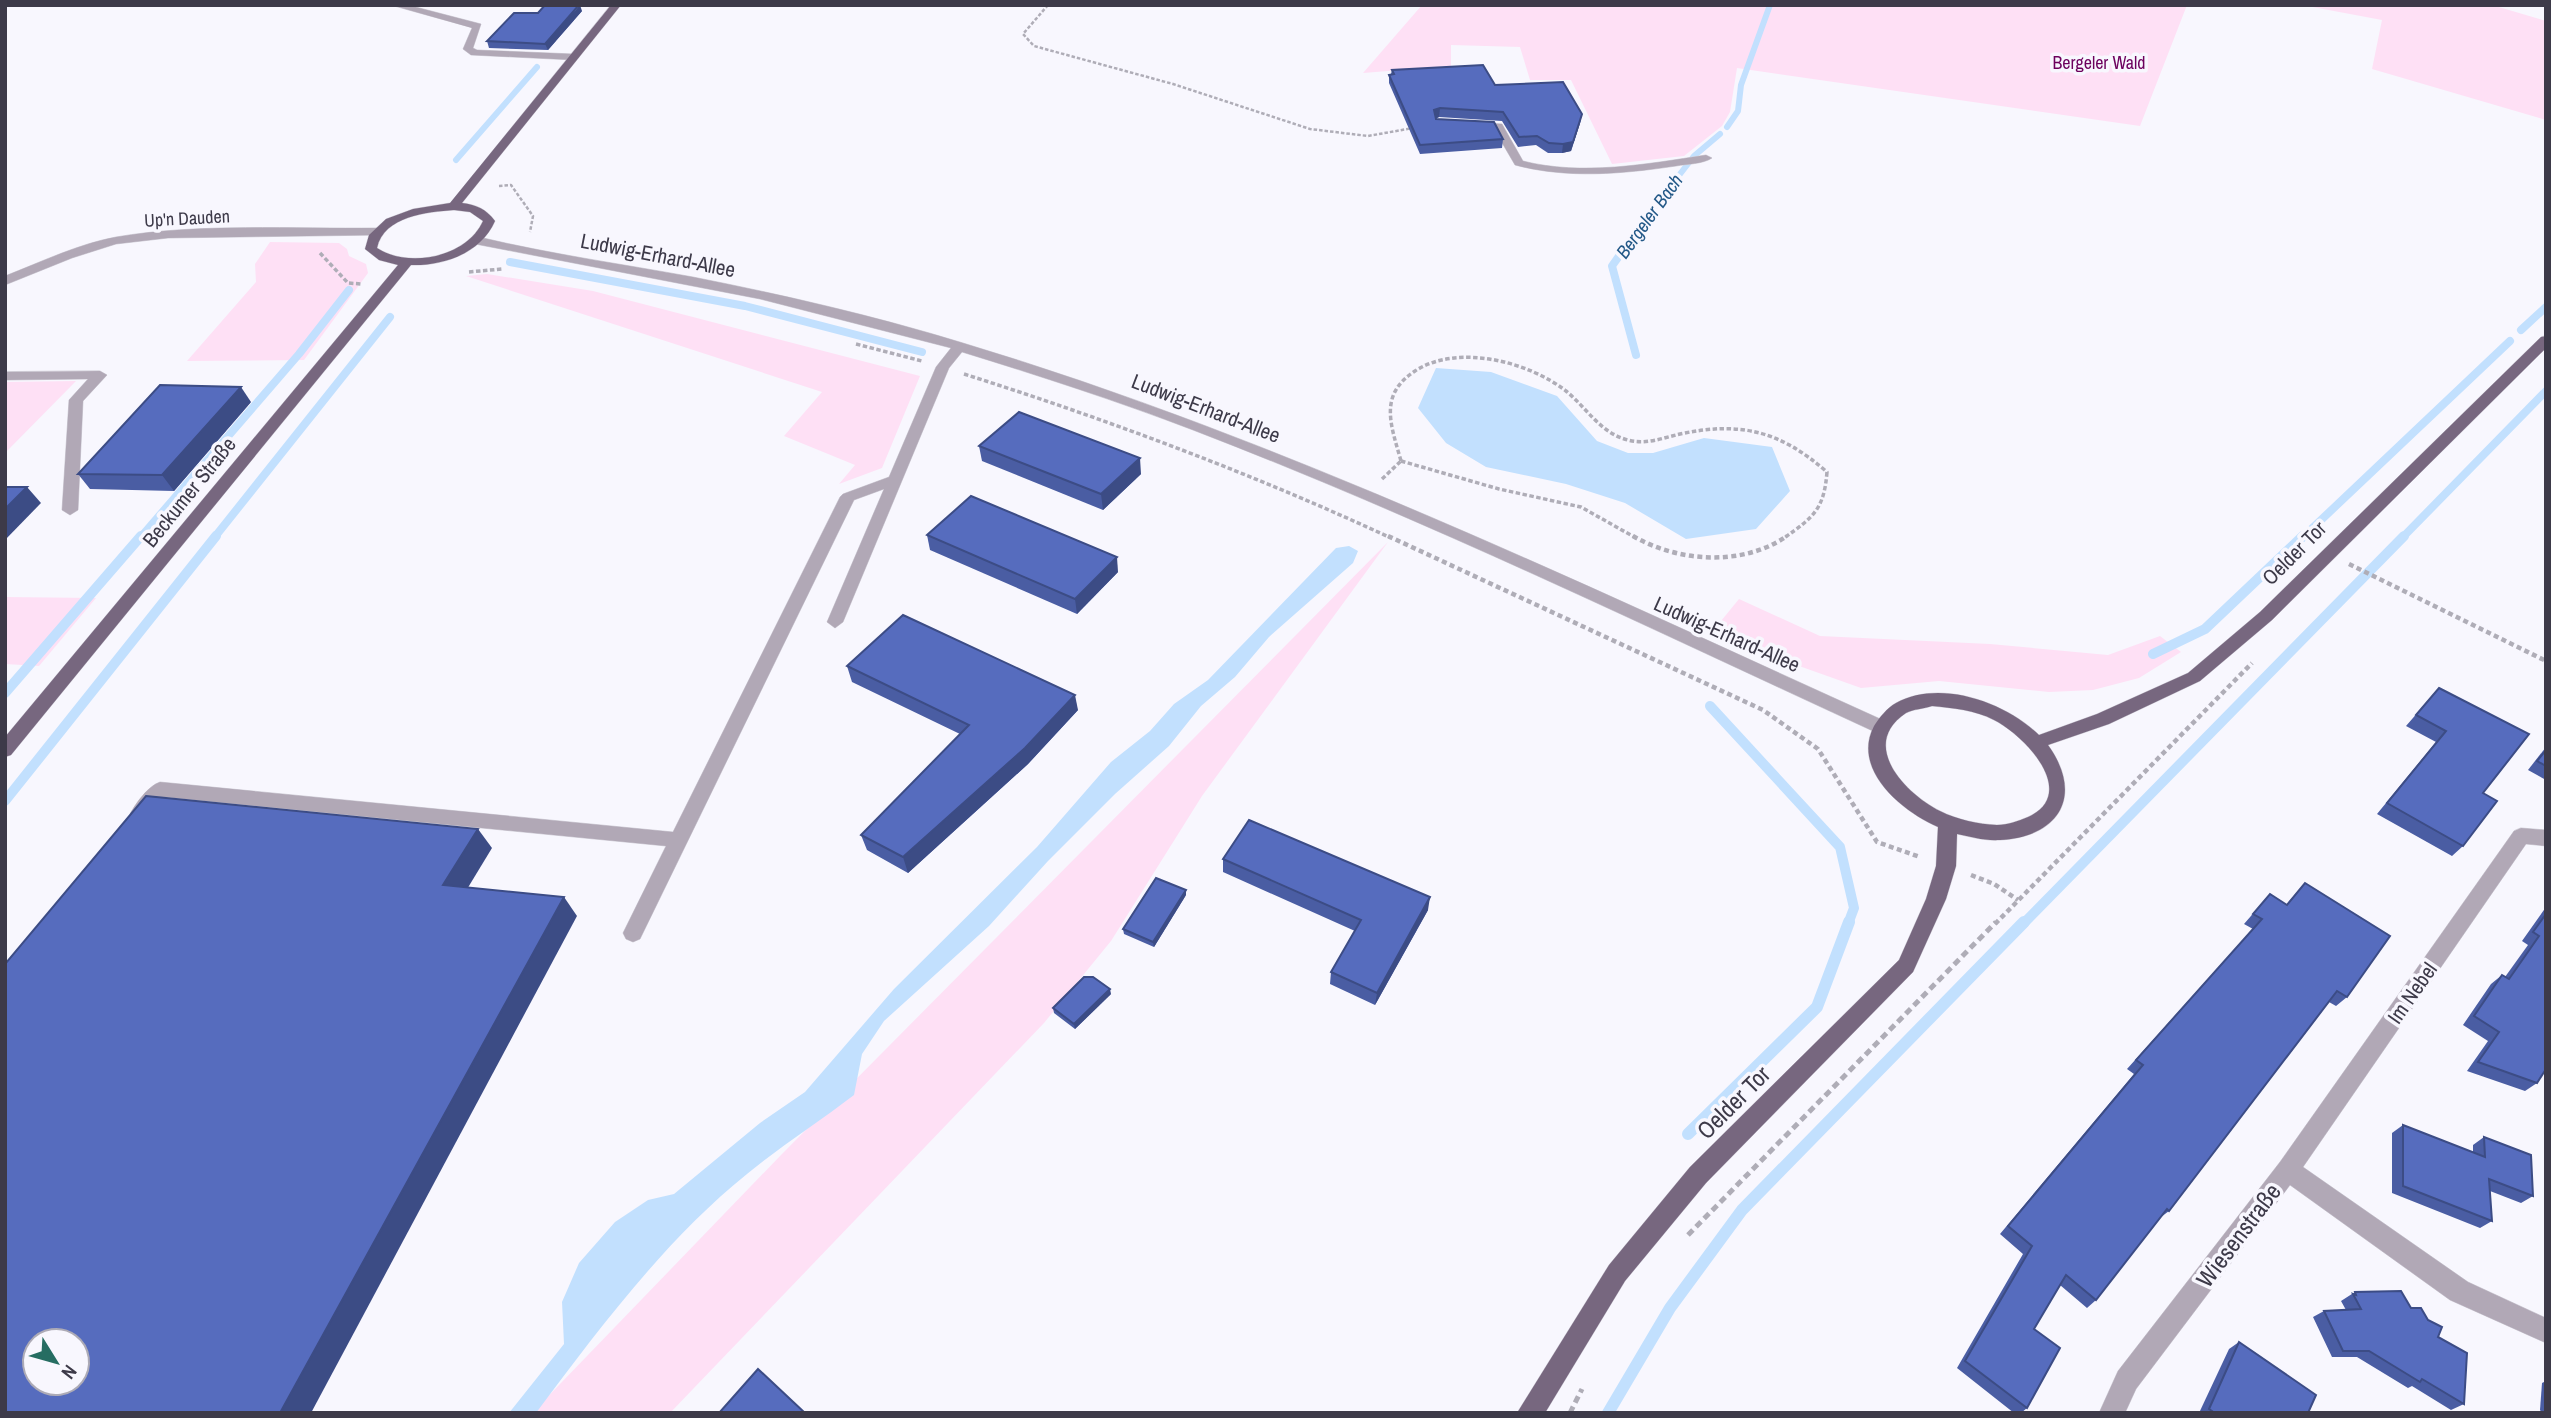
<svg xmlns="http://www.w3.org/2000/svg" width="2551" height="1418" font-family="'Archivo Narrow',sans-serif">
	<rect width="100%" height="100%" fill="#f8f7fe"/>
	<!-- green -->
	<g fill="#fee0f5">
		<path d="M1422,5H2187L2140,126L1737,68L1730,112L1722,126L1684,156L1612,164L1571,80H1530L1520,47L1451,45V66L1363,73Z"/>
		<path d="M2302,5H2492L2546,21V120L2372,69L2382,20Z"/>
		<path d="M270,242L339,243L347,249L349,256L366,264L368,273L304,360L187,361L256,282L255,264Z"/>
		<path d="M487,274L593,291L920,376L882,468L839,484L855,465L784,436L822,392L466,276Z"/>
		<path d="M76,381L5,453V382Z"/>
		<path d="M1388,542L1202,796L1111,941L1044,1023L670,1413H532L781,1155Z"/>
		<path d="M5,597L96,598L39,666L5,664Z"/>
		<path d="M1739,599L1820,636L1990,644L2108,655L2160,636L2181,652L2139,678L2093,690L2049,692L1939,681L1861,688L1754,650L1712,632Z"/>
	</g>
	<!-- water -->
	<g fill="#c2e0fe">
		<path d="M1436,368L1491,372L1557,396L1597,441L1628,453H1653L1704,438L1772,447L1790,491L1756,529L1686,539L1625,503L1566,484L1486,467L1446,443L1418,408Z"/>
		<path d="M1349,546L1358,551L1353,563L1269,637L1235,677L1201,706L1169,746L1115,794L1048,861L989,926L884,1021L862,1054L854,1095C819,1122 781,1146 747,1174C666,1239 598,1330 536,1413H509L564,1344L562,1302L579,1263L615,1222L648,1200L674,1194L760,1123L805,1092L894,989L1037,847L1111,762L1150,731L1174,704L1208,680L1336,548Z"/>
	</g>
	<g fill="none" stroke-linecap="round" stroke-linejoin="round">
		<!-- stream-far3 -->
		<g stroke="#c2e0fe" stroke-width="6">
			<path d="M1727,127L1738,111L1741,85L1770,5"/>
			<path d="M456,160L537,67"/>
			<path d="M1632,236L1694,156L1720,134"/>
		</g>
		<!-- stream-far2 -->
		<g stroke="#c2e0fe" stroke-width="8">
			<path d="M1634,235L1612,266L1636,355"/>
			<path d="M510,262L745,306L922,352"/>
			<path d="M2521,330L2546,307"/>
			<path d="M140,538L299,354L349,290"/>
			<path d="M214,538L390,317"/>
			<path d="M2302,538L2510,341"/>
			<path d="M2402,538L2546,391"/>
		</g>
		<!-- stream-far1 -->
		<g stroke="#c2e0fe" stroke-width="10">
			<path d="M2153,654L2205,629L2303,536"/>
			<path d="M5,693L141,536"/>
			<path d="M1710,706L1840,847L1854,908L1848,924"/>
			<path d="M5,801L216,536"/>
			<path d="M2023,924L2404,536"/>
		</g>
		<!-- stream -->
		<g stroke="#c2e0fe" stroke-width="12">
			<path d="M1688,1134L1817,1007L1849,922"/>
			<path d="M1608,1413L1670,1308L1742,1210L2024,922"/>
		</g>
		<!-- minor casing -->
		<g stroke="#d3d1da" stroke-width="1">
			<g id="minor">
				<path d="M391,5H408L481,24L473,48L477,50L574,54L579,57L574,60L471,55L463,49L472,28Z"/>
				<path d="M1474,122L1502,124L1523,161C1582,176 1647,164 1706,155L1712,158C1703,164 1687,164 1676,166C1622,174 1568,179 1515,165L1494,129L1470,127L1469,125Z"/>
				<path d="M377,228L381,229V235L168,238L116,244L72,258L5,285V276C41,262 78,244 116,237C197,223 294,229 377,228Z"/>
				<path d="M479,237C550,254 622,264 693,277C784,295 875,316 963,343C1282,439 1584,585 1887,722L1890,727L1887,732H1875C1649,628 1425,519 1193,430C1117,401 1040,376 962,352L949,368L843,622L835,628L827,622L884,489L854,500L640,939L633,942L626,939L623,933L666,846L164,797C156,807 148,824 132,819L130,814C136,803 148,786 160,782L673,832L840,497L843,494L889,477L936,367L951,348L760,299L475,244V238Z"/>
				<path d="M100,371L107,375L83,401L78,510L70,515L62,510L69,400L88,379L5,380V372Z"/>
				<path d="M2521,828L2546,830V846L2526,844L2303,1167L2468,1282L2546,1318V1343L2450,1300L2290,1185L2136,1389L2125,1413H2099L2118,1371L2280,1162L2514,831Z"/>
			</g>
		</g>
		<!-- major casing -->
		<g stroke="#d3d1da" stroke-width="1">
			<g id="major">
				<path d="M611,5H621L462,203C477,205 486,209 495,221C481,253 444,266 411,265L11,755L5,757V737L398,265L379,260L365,249L369,235L386,219L413,209L450,203ZM454,210L470,212L483,221C467,257 409,269 377,248C384,216 427,212 454,210Z"/>
				<path d="M2546,336V348L2272,620L2200,681L2109,724L2048,745C2084,795 2060,837 2000,840C1985,841 1971,837 1957,834L1956,866L1946,899L1913,972L1706,1183L1625,1281L1545,1413H1517L1609,1265L1690,1167L1899,960L1926,899L1936,866L1938,827C1903,812 1851,770 1874,726C1879,718 1887,708 1896,703C1940,679 2005,702 2039,735L2097,714L2188,673L2260,612L2541,337ZM1932,706C1953,708 1975,710 1994,720C2024,735 2080,793 2028,817C2018,821 2008,825 1997,825C1978,824 1958,820 1940,811C1906,794 1858,745 1906,713C1913,709 1924,709 1932,706Z"/>
			</g>
		</g>
		<!-- path-far3 -->
		<g stroke="#afadb7" stroke-width="2.5" stroke-dasharray="3.5 2" stroke-linecap="butt">
			<path d="M1048,5L1023,34L1034,46L1173,84L1310,129L1368,136L1413,128"/>
			<path d="M499,186L511,185L533,216L530,232"/>
		</g>
		<!-- path-far2 -->
		<g stroke="#afadb7" stroke-width="3.5" stroke-dasharray="4.5 2.5" stroke-linecap="butt">
			<path d="M320,253L348,283L361,284"/>
			<path d="M469,272L502,269"/>
			<path d="M856,344L922,361"/>
			<path d="M964,374C1109,420 1253,474 1391,538"/>
			<path d="M1401,461L1499,489L1581,507L1636,538"/>
			<path d="M1401,461C1391,425 1378,395 1415,371C1458,343 1529,362 1566,391C1587,408 1600,433 1628,440C1645,445 1663,438 1680,434C1741,421 1780,431 1827,472C1824,509 1814,517 1784,538"/>
			<path d="M1382,479L1401,461"/>
		</g>
		<!-- path-far1 -->
		<g stroke="#afadb7" stroke-width="4.5" stroke-dasharray="5 3.5" stroke-linecap="butt">
			<path d="M1388,536L1763,710L1818,749L1877,842L1920,857"/>
			<path d="M1633,536C1678,562 1742,567 1787,536"/>
			<path d="M2349,564L2546,661"/>
			<path d="M1971,875L1994,884L2018,900"/>
			<path d="M1995,924L2252,663"/>
		</g>
		<!-- path -->
		<g stroke="#afadb7" stroke-width="5" stroke-dasharray="7 4.5" stroke-linecap="butt">
			<path d="M1688,1235L1996,922"/>
			<path d="M1570,1413L1582,1389"/>
		</g>
		<!-- minor -->
		<use href="#minor" fill="#b1a8b6" fill-rule="evenodd"/>
		<!-- major -->
		<use href="#major" fill="#77677f" fill-rule="evenodd"/>
	</g>
	<!-- wall -->
	<g fill="#4a5da3">
		<path d="M582,11L548,50L489,48L487,41L538,13Z"/>
		<path d="M1392,70L1495,85L1582,114L1580,123L1571,151L1562,153H1548L1536,145L1518,147L1502,121L1439,117L1436,119L1503,139L1502,148L1420,154L1389,83V75L1391,74Z"/>
		<path d="M251,402L174,491L90,489L78,474Z"/>
		<path d="M979,446L1141,474L1103,510L982,461Z"/>
		<path d="M927,535L1118,572L1077,614L930,550Z"/>
		<path d="M847,666L1078,710L1028,764L908,873L867,850L861,835L960,734L852,682Z"/>
		<path d="M2439,688L2483,793L2463,846L2452,856L2377,814L2436,742L2406,726Z"/>
		<path d="M2546,747V780L2528,770Z"/>
		<path d="M1223,859L1428,910L1375,1005L1330,984L1331,972L1355,931L1223,872Z"/>
		<path d="M2305,883L2347,997L2336,1006L2329,1002L2169,1211L2161,1217L2096,1300L2087,1308L2060,1285L2034,1329L2027,1408L2021,1413H2014L1957,1368L2023,1254L2000,1234L2134,1074L2127,1069L2253,929L2244,924L2270,894L2286,905Z"/>
		<path d="M1186,895L1154,947L1124,934L1123,929Z"/>
		<path d="M2546,907V1069L2537,1083L2525,1091L2467,1071L2488,1041L2463,1025L2491,984L2502,975L2505,977L2528,945L2522,941Z"/>
		<path d="M1111,994L1075,1029L1054,1013L1053,1008Z"/>
		<path d="M2403,1125L2473,1152V1145L2484,1137L2533,1196L2521,1203L2490,1191L2492,1221L2480,1228L2392,1193V1133Z"/>
		<path d="M2355,1292L2411,1308L2438,1337L2464,1404L2451,1410L2412,1386L2408,1388L2357,1357H2332L2313,1317L2324,1311L2346,1310L2341,1301Z"/>
		<path d="M2239,1342L2308,1413H2199L2229,1349Z"/>
		<path d="M2546,1381V1413H2542L2540,1410L2542,1383Z"/>
	</g>
	<!-- shaded-wall -->
	<g fill="#3c4c85">
		<path d="M580,5L582,11L548,50L545,44Z"/>
		<path d="M1440,108L1439,117L1433,119L1434,110Z"/>
		<path d="M1582,114L1580,123L1571,151L1562,153L1563,144Z"/>
		<path d="M241,387L251,402L174,491L162,475Z"/>
		<path d="M1140,458L1141,474L1103,510L1101,494Z"/>
		<path d="M27,487L41,503L5,540V509Z"/>
		<path d="M1117,557L1118,572L1077,614L1075,599Z"/>
		<path d="M1075,695L1078,710L1028,764L908,873L903,857Z"/>
		<path d="M478,829L492,848L458,904L443,885Z"/>
		<path d="M1186,890V895L1154,947L1153,942Z"/>
		<path d="M564,897L577,916L311,1413H280Z"/>
		<path d="M1430,897L1428,910L1375,1005L1377,993Z"/>
		<path d="M1110,989L1111,994L1075,1029L1074,1024Z"/>
	</g>
	<!-- building -->
	<g fill="#566cbe" stroke="#3c4c85" stroke-width="2" fill-rule="evenodd">
		<path d="M545,5H579L545,44L487,41L514,13H538Z"/>
		<path d="M1483,65L1495,85L1563,82L1582,114L1573,142L1563,144L1549,143L1537,136L1519,137L1503,112L1440,108L1434,110L1436,119L1494,122L1503,139L1420,145L1389,75L1394,74L1392,70Z"/>
		<path d="M160,385L241,387L162,475L78,474Z"/>
		<path d="M1019,412L1140,458L1101,494L979,446Z"/>
		<path d="M5,487H27L5,509Z"/>
		<path d="M971,496L1117,557L1075,599L927,535Z"/>
		<path d="M903,615L1075,695L1025,748L903,857L861,835L969,725L847,666Z"/>
		<path d="M2439,688L2529,734L2483,793L2497,801L2463,846L2387,803L2446,731L2416,715Z"/>
		<path d="M2546,750V766L2537,761Z"/>
		<path d="M146,796L478,829L443,885L564,897L280,1413H5V964ZM35,1341H77V1383H35Z"/>
		<path d="M1249,820L1430,897L1377,993L1331,972L1361,920L1223,859Z"/>
		<path d="M1156,878L1186,890L1153,942L1123,929Z"/>
		<path d="M2305,883L2390,936L2347,997L2337,991L2169,1211L2167,1209L2096,1300L2066,1275L2034,1329L2060,1348L2027,1408L1965,1361L2032,1246L2008,1226L2143,1065L2136,1060L2262,919L2253,914L2270,894L2287,905Z"/>
		<path d="M2546,914V1069L2537,1083L2478,1062L2499,1032L2474,1016L2502,975L2509,979L2539,936L2533,932Z"/>
		<path d="M1084,977H1093L1110,989L1074,1024L1053,1008Z"/>
		<path d="M2403,1125L2485,1157L2484,1137L2531,1155L2533,1196L2489,1179L2492,1221L2403,1186Z"/>
		<path d="M2401,1291L2411,1308H2421L2428,1320L2442,1327L2438,1337L2467,1353L2464,1404L2422,1379L2420,1382L2369,1351H2343L2324,1311L2361,1309L2353,1294L2356,1295L2355,1292Z"/>
		<path d="M2239,1342L2316,1395L2308,1413H2211L2212,1411L2209,1409Z"/>
		<path d="M758,1369L805,1413H719Z"/>
	</g>
	<g text-anchor="middle" dominant-baseline="central" stroke-width="7" stroke-linejoin="round" paint-order="stroke">
		<!-- far-park labels -->
		<g font-size="18" fill="#6c015d" stroke="#f8f7fe">
			<text x="2099" y="62">Bergeler Wald</text>
		</g>
		<!-- far-street labels -->
		<g font-size="18" fill="#3d3a49" stroke="#f8f7fe">
			<text transform="translate(187 218) rotate(-3)">Up'n Dauden</text>
		</g>
		<!-- far-water labels -->
		<g font-size="19" font-style="italic" fill="#245988" stroke="#f8f7fe">
			<text transform="translate(1649 216) rotate(-54)">Bergeler Bach</text>
		</g>
		<!-- street labels -->
		<g font-size="21" fill="#3d3a49" stroke="#f8f7fe">
			<text transform="translate(658 255) rotate(11)">Ludwig-Erhard-Allee</text>
			<text transform="translate(1206 408) rotate(21)">Ludwig-Erhard-Allee</text>
			<text transform="translate(189 492) rotate(-51)">Beckumer Straße</text>
			<text transform="translate(2294 553) rotate(-45)">Oelder Tor</text>
			<text transform="translate(1727 634) rotate(24)">Ludwig-Erhard-Allee</text>
			<text transform="translate(2412 993) rotate(-55)">Im Nebel</text>
		</g>
		<!-- near-street labels -->
		<g font-size="24" fill="#3d3a49" stroke="#f8f7fe">
			<text transform="translate(1733 1102) rotate(-45)">Oelder Tor</text>
			<text transform="translate(2238 1235) rotate(-53)">Wiesenstraße</text>
		</g>
	</g>
	<!-- border -->
	<rect width="2551" height="1418" fill="none" stroke="#3d3a49" stroke-width="14"/>
	<!-- north arrow -->
	<g transform="translate(56 1362) rotate(127)"><circle r="33" fill="#f8f7fe" stroke="#adabb6" stroke-width="2"/>
	<path d="M0-5L12 26L0 18L-12 26Z" fill="#266d62"/>
	<text y="-10" font-size="19" font-weight="bold" text-anchor="middle" fill="#3d3a49">N</text>
	</g>
</svg>
